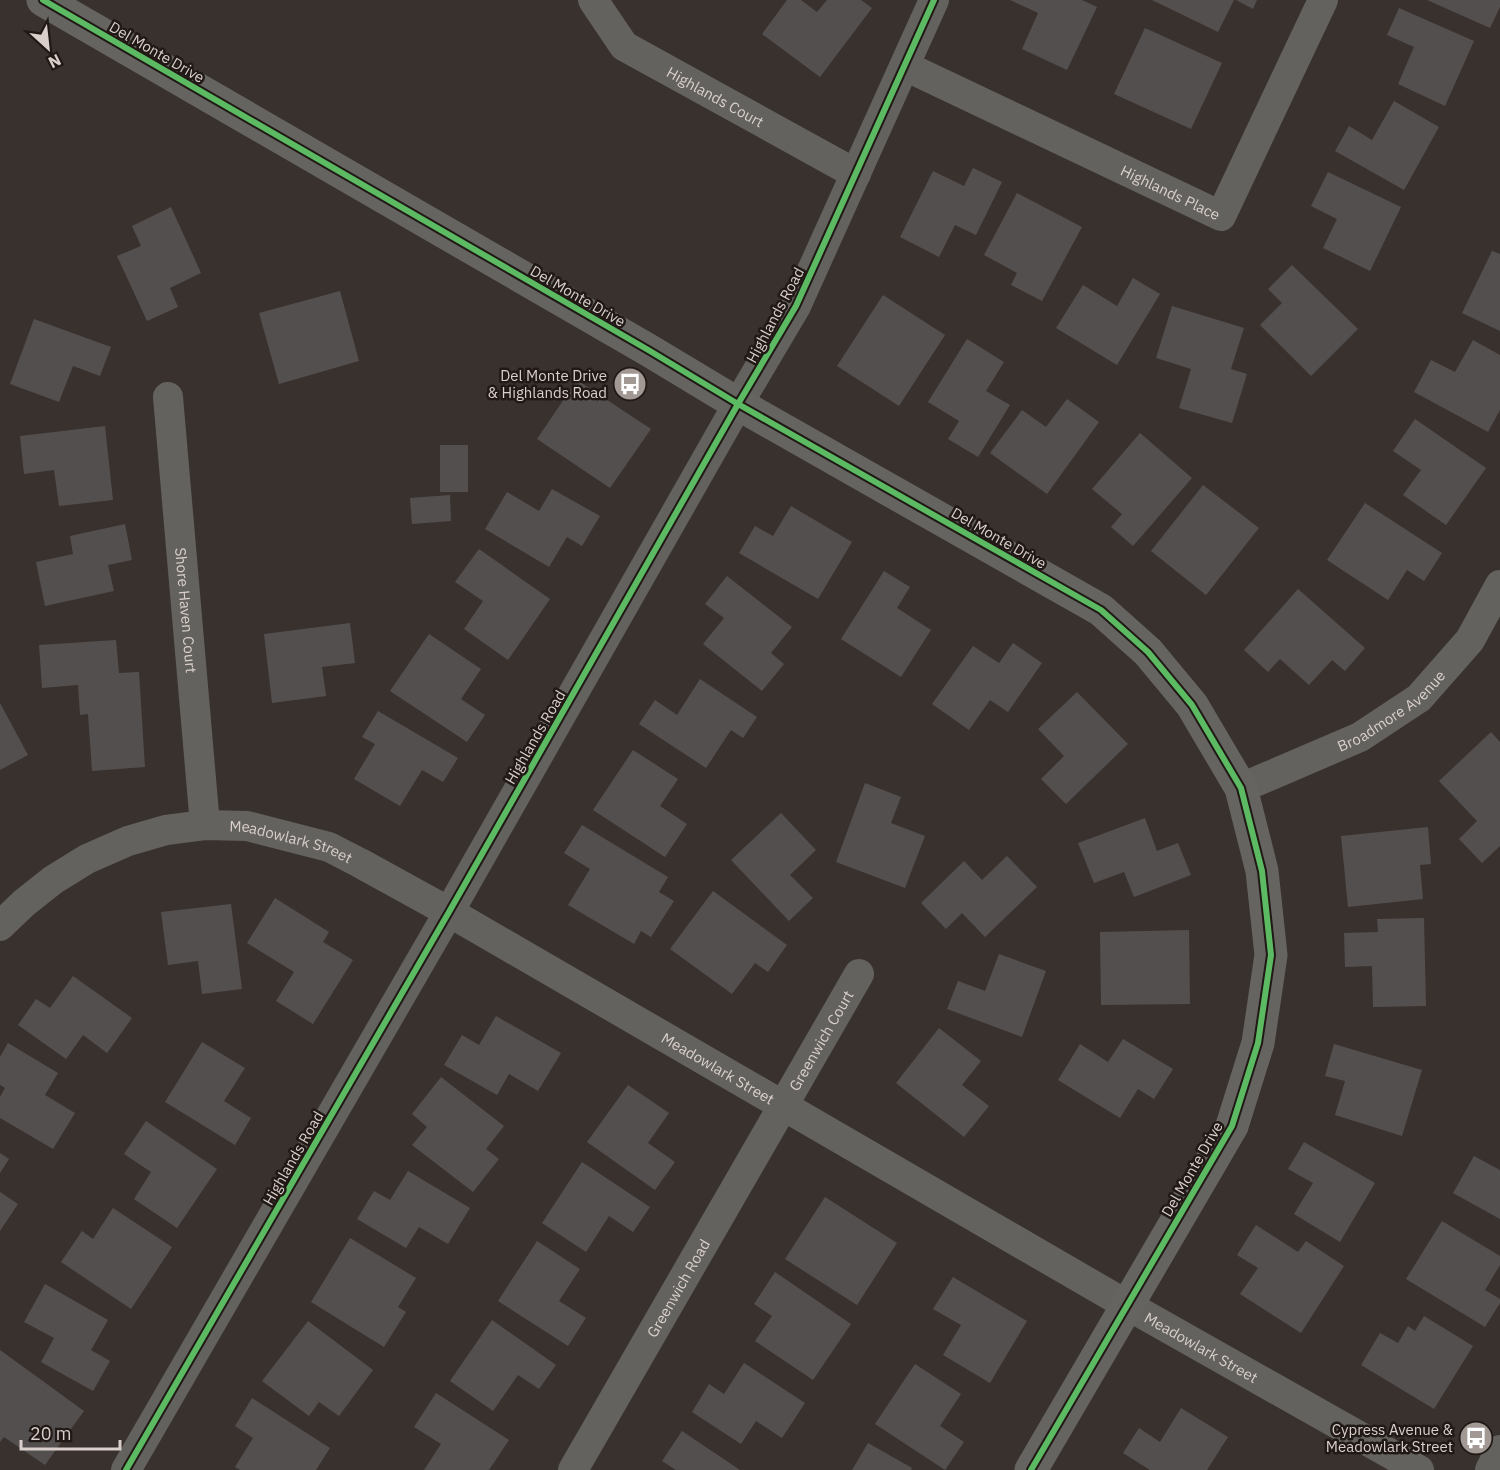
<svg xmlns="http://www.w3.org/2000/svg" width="1500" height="1470" font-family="'IBM Plex Sans',sans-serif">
	<rect width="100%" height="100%" fill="#39312d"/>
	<!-- building -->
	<g fill="#544f4f">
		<path d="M787,0H801L817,12L827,0H861L872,8L820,77L762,34Z"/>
		<path d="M1010,0H1082L1097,7L1067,70L1022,49L1038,13Z"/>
		<path d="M1152,0H1234L1218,32Z"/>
		<path d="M1236,0H1257L1253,9Z"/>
		<path d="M1427,0H1500V7L1490,28Z"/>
		<path d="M1399,8L1474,41L1445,106L1398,84L1414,47L1387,35Z"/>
		<path d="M1145,28L1222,63L1191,129L1114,94Z"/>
		<path d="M1394,101L1439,127L1404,190L1335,151L1349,126L1372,140Z"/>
		<path d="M973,168L1002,182L976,235L955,225L939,257L900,237L933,171L964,186Z"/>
		<path d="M1328,172L1401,207L1370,271L1323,248L1337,219L1311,206Z"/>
		<path d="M1017,193L1082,227L1042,301L1011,285L1017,273L984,255Z"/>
		<path d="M171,207L201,273L170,288L178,307L147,321L117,256L141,246L132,226Z"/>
		<path d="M1492,251L1500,254V331L1462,313Z"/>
		<path d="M1292,265L1358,329L1311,376L1260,325L1282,303L1268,289Z"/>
		<path d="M1133,278L1160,294L1117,365L1056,328L1083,285L1117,306Z"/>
		<path d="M340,291L359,361L279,384L259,313Z"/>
		<path d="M883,295L945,335L899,406L837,366Z"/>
		<path d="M1172,306L1244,328L1231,369L1247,374L1232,423L1179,408L1191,369L1156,358Z"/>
		<path d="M34,319L111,347L100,376L73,366L59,402L10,384Z"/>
		<path d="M967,339L1004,362L986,391L1010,405L978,457L948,439L959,421L928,402Z"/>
		<path d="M1473,340L1500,355V410L1488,432L1414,392L1431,360L1455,372Z"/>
		<path d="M577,380L651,429L610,488L537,439Z"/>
		<path d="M1067,399L1099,422L1047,494L990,453L1022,410L1046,427Z"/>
		<path d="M1415,419L1486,468L1446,525L1403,495L1421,470L1393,451Z"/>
		<path d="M105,426L113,500L59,506L54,470L24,474L20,436Z"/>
		<path d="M1140,433L1192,478L1133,546L1111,527L1122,514L1092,489Z"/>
		<rect x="440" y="445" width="28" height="47"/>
		<path d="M1203,485L1259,528L1206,595L1151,551Z"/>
		<path d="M552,489L600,516L582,546L567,537L549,567L485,529L507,492L539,511Z"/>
		<path d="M450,495L451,521L412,524L410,498Z"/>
		<path d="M1365,503L1442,553L1424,581L1407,570L1388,600L1327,560Z"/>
		<path d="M791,506L852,542L818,599L739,553L755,526L773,536Z"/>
		<path d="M125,524L132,560L108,565L114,591L45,606L36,562L73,554L70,536Z"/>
		<path d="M479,549L550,599L508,660L464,629L483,601L455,582Z"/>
		<path d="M884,571L910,587L897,608L931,630L901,677L841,639Z"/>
		<path d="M727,576L792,627L771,653L784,664L762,691L703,644L724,618L705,604Z"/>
		<path d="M1298,589L1365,648L1345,671L1332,660L1309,685L1280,659L1268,672L1244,650Z"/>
		<path d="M350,623L355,663L322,667L326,696L272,703L264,634Z"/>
		<path d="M429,634L481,669L461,699L485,715L467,742L390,691Z"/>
		<path d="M116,640L119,673L139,672L145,767L92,771L88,714L80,715L78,685L42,688L39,645Z"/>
		<path d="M1013,643L1042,663L1008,712L990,700L969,730L932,704L973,646L999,663Z"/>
		<path d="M700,679L757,717L743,738L731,730L706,768L639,724L655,700L677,715Z"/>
		<path d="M1077,692L1128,744L1066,804L1041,779L1064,756L1038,729Z"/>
		<path d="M0,703L28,755L0,770Z"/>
		<path d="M378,711L458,758L443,782L422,770L400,806L354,779L375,744L362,737Z"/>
		<path d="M1491,732L1500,742V846L1482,863L1459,839L1477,821L1439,781Z"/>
		<path d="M633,750L678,779L660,806L687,824L665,857L593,810Z"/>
		<path d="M865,783L901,797L891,823L925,836L905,888L836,862Z"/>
		<path d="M781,813L816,850L790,875L813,898L789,921L731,860Z"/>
		<path d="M1145,818L1157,851L1178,843L1191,875L1134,897L1124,872L1094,883L1078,843Z"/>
		<path d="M582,825L668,877L659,892L674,901L651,937L641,931L634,944L568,905L590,869L564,853Z"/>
		<path d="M1428,827L1431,864L1420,865L1423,899L1348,907L1341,836Z"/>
		<path d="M1007,856L1037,887L985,937L962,913L946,929L921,903L964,861L982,880Z"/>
		<path d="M713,891L787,945L768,972L755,963L732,994L670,949Z"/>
		<path d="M275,898L329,932L323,942L353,960L313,1024L276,1001L294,972L247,943Z"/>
		<path d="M231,904L242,989L202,994L198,961L168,965L161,912Z"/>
		<path d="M1424,918L1426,1006L1373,1007L1372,966L1345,967L1344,933L1378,932L1377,919Z"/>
		<path d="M1189,930L1190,1004L1101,1005L1100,932Z"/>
		<path d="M999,954L1046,971L1022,1037L947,1009L958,981L985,991Z"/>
		<path d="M73,976L132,1018L107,1053L83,1035L66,1059L18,1025L36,999L50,1008Z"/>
		<path d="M496,1016L561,1053L538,1091L509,1074L497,1095L444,1065L462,1035L479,1045Z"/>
		<path d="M939,1028L981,1061L962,1085L989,1106L964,1137L896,1083Z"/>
		<path d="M1123,1039L1173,1069L1154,1099L1138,1089L1120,1118L1058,1080L1080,1044L1108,1062Z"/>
		<path d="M202,1042L245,1068L224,1101L251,1118L235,1145L165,1102Z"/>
		<path d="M8,1043L58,1073L45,1095L75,1113L53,1149L0,1118V1097L5,1088L0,1085V1057Z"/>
		<path d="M1334,1044L1422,1070L1402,1136L1335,1115L1345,1081L1325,1076Z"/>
		<path d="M441,1077L504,1126L486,1149L499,1159L473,1192L412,1145L427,1127L412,1114Z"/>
		<path d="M628,1085L669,1113L648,1143L675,1162L655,1190L587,1142Z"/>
		<path d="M146,1121L217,1169L177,1228L134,1199L151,1172L124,1154Z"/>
		<path d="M1304,1142L1375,1183L1340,1242L1294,1214L1313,1183L1288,1169Z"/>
		<path d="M0,1153L9,1159L0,1173Z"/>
		<path d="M1474,1156L1500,1170V1219L1453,1193Z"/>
		<path d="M582,1162L650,1207L633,1232L609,1216L586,1252L542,1223Z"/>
		<path d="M408,1171L470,1208L448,1244L419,1227L406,1248L357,1219L374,1191L390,1200Z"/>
		<path d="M0,1192L18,1204L0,1231Z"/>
		<path d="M825,1197L897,1243L857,1305L785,1259Z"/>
		<path d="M113,1208L172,1247L131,1309L61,1262L82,1231L93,1239Z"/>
		<path d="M1442,1221L1500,1256V1265L1485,1290L1500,1299V1303L1485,1327L1406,1279Z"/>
		<path d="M1256,1225L1298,1252L1306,1241L1344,1266L1301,1333L1240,1294L1258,1268L1237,1255Z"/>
		<path d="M350,1238L416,1278L398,1307L406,1312L384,1347L311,1302Z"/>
		<path d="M537,1241L580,1269L559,1301L586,1318L568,1346L498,1301Z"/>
		<path d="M775,1272L851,1324L813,1380L755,1341L772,1316L754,1304Z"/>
		<path d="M953,1277L1027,1321L990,1383L943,1355L961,1325L933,1309Z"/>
		<path d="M45,1284L108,1320L91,1350L110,1361L93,1391L41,1362L54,1338L24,1322Z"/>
		<path d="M1424,1316L1473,1346L1434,1409L1361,1365L1380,1333L1398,1343L1408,1326L1415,1331Z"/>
		<path d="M492,1320L556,1365L539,1389L518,1375L493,1411L450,1381Z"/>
		<path d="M308,1321L373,1370L339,1416L319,1402L309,1416L262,1381Z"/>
		<path d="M0,1350L84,1411L45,1465L4,1437L0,1442Z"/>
		<path d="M744,1363L805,1403L782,1438L756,1421L741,1444L692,1412L709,1384L724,1394Z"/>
		<path d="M915,1364L961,1394L940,1426L964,1442L945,1470L875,1424Z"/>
		<path d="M436,1393L509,1440L489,1470H424L441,1444L414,1427Z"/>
		<path d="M252,1398L330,1448L316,1470H240L235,1467L253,1438L235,1426Z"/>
		<path d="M1181,1408L1228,1437L1207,1470H1150L1123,1453L1139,1428L1160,1442Z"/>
		<path d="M682,1431L740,1470H676L662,1461Z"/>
		<path d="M868,1443L912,1468L911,1470H852Z"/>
	</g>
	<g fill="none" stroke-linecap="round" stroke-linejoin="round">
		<!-- street -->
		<g stroke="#63625e" stroke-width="30">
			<path id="s1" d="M593,0L624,46L856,174"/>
			<path id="s2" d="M905,66L1221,216L1323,0"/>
			<path id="s3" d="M168,397L205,825"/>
			<path id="s4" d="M1241,788L1360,737L1419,698L1470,640L1500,585"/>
			<path id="s5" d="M0,926L24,903L53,880L87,859L128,841L166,830L205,825L247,826L329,847L360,863L449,912L1127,1305L1419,1470"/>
			<path d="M126,1470L449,912L738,404L796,306L934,0"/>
			<path id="s6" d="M573,1470L859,974"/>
			<path d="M1490,1470L1500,1450"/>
		</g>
		<!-- secondary -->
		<path stroke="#666461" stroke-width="33" d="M43,0L650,351L738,404L1101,610L1148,652L1192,705L1241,788L1262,871L1271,955L1258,1043L1232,1126L1031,1470"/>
		<!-- cycleway casing -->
		<g stroke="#201915" stroke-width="10">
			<g id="cycleway">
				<path d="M43,0L650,351L738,404L1101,610L1148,652L1192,705L1241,788L1262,871L1271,955L1258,1043L1232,1126L1031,1470"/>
				<path d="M126,1470L449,912L738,404L796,306L934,0"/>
			</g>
		</g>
		<!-- cycleway -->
		<use href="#cycleway" stroke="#5cba63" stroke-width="6"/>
	</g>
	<!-- icons -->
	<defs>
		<g id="bus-disc" transform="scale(1.725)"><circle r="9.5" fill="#a29894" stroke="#201915"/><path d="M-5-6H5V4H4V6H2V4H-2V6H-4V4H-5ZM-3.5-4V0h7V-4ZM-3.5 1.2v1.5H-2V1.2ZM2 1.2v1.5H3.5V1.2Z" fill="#fff"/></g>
	</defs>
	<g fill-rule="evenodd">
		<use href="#bus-disc" x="630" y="384"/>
		<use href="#bus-disc" x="1476" y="1438"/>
	</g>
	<g text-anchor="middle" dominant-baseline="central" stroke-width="5" stroke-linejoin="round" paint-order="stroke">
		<!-- street labels -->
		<g font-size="15" fill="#dacfcb" stroke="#201915">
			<text transform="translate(157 52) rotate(30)">Del Monte Drive</text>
			<text stroke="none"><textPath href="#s1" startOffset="160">Highlands Court</textPath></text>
			<text stroke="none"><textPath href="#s2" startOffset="294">Highlands Place</textPath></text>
			<text transform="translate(578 296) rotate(30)">Del Monte Drive</text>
			<text transform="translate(775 315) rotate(-62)">Highlands Road</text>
			<text transform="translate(999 538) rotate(30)">Del Monte Drive</text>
			<text stroke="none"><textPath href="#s3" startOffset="214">Shore Haven Court</textPath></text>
			<text stroke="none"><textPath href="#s4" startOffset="170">Broadmore Avenue</textPath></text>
			<text transform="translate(535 737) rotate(-60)">Highlands Road</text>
			<text stroke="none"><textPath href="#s5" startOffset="322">Meadowlark Street</textPath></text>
			<text stroke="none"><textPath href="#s6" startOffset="496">Greenwich Court</textPath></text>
			<text stroke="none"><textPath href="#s5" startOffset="808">Meadowlark Street</textPath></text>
			<text transform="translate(293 1158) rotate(-60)">Highlands Road</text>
			<text transform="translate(1192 1169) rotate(-60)">Del Monte Drive</text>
			<text stroke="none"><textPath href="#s6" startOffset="210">Greenwich Road</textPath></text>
			<text stroke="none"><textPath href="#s5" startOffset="1366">Meadowlark Street</textPath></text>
		</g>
		<!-- poi labels -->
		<g font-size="15" fill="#dacfcb" stroke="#201915" text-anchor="end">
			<text x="607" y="375">Del Monte Drive<tspan x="607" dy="17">&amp; Highlands Road</tspan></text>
			<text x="1453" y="1429">Cypress Avenue &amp;<tspan x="1453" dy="17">Meadowlark Street</tspan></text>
		</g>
	</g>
	<!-- north arrow -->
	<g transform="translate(48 48) rotate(153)" stroke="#201915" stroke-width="4.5" paint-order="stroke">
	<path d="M0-4.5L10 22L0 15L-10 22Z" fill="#dacfcb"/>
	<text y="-9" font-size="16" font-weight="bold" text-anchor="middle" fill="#dacfcb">N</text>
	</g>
	<!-- scale -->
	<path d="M21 1440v9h99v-9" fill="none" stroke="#dacfcb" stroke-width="3"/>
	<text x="30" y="1440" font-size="18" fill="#dacfcb" stroke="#201915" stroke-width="4.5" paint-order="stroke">20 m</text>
</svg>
